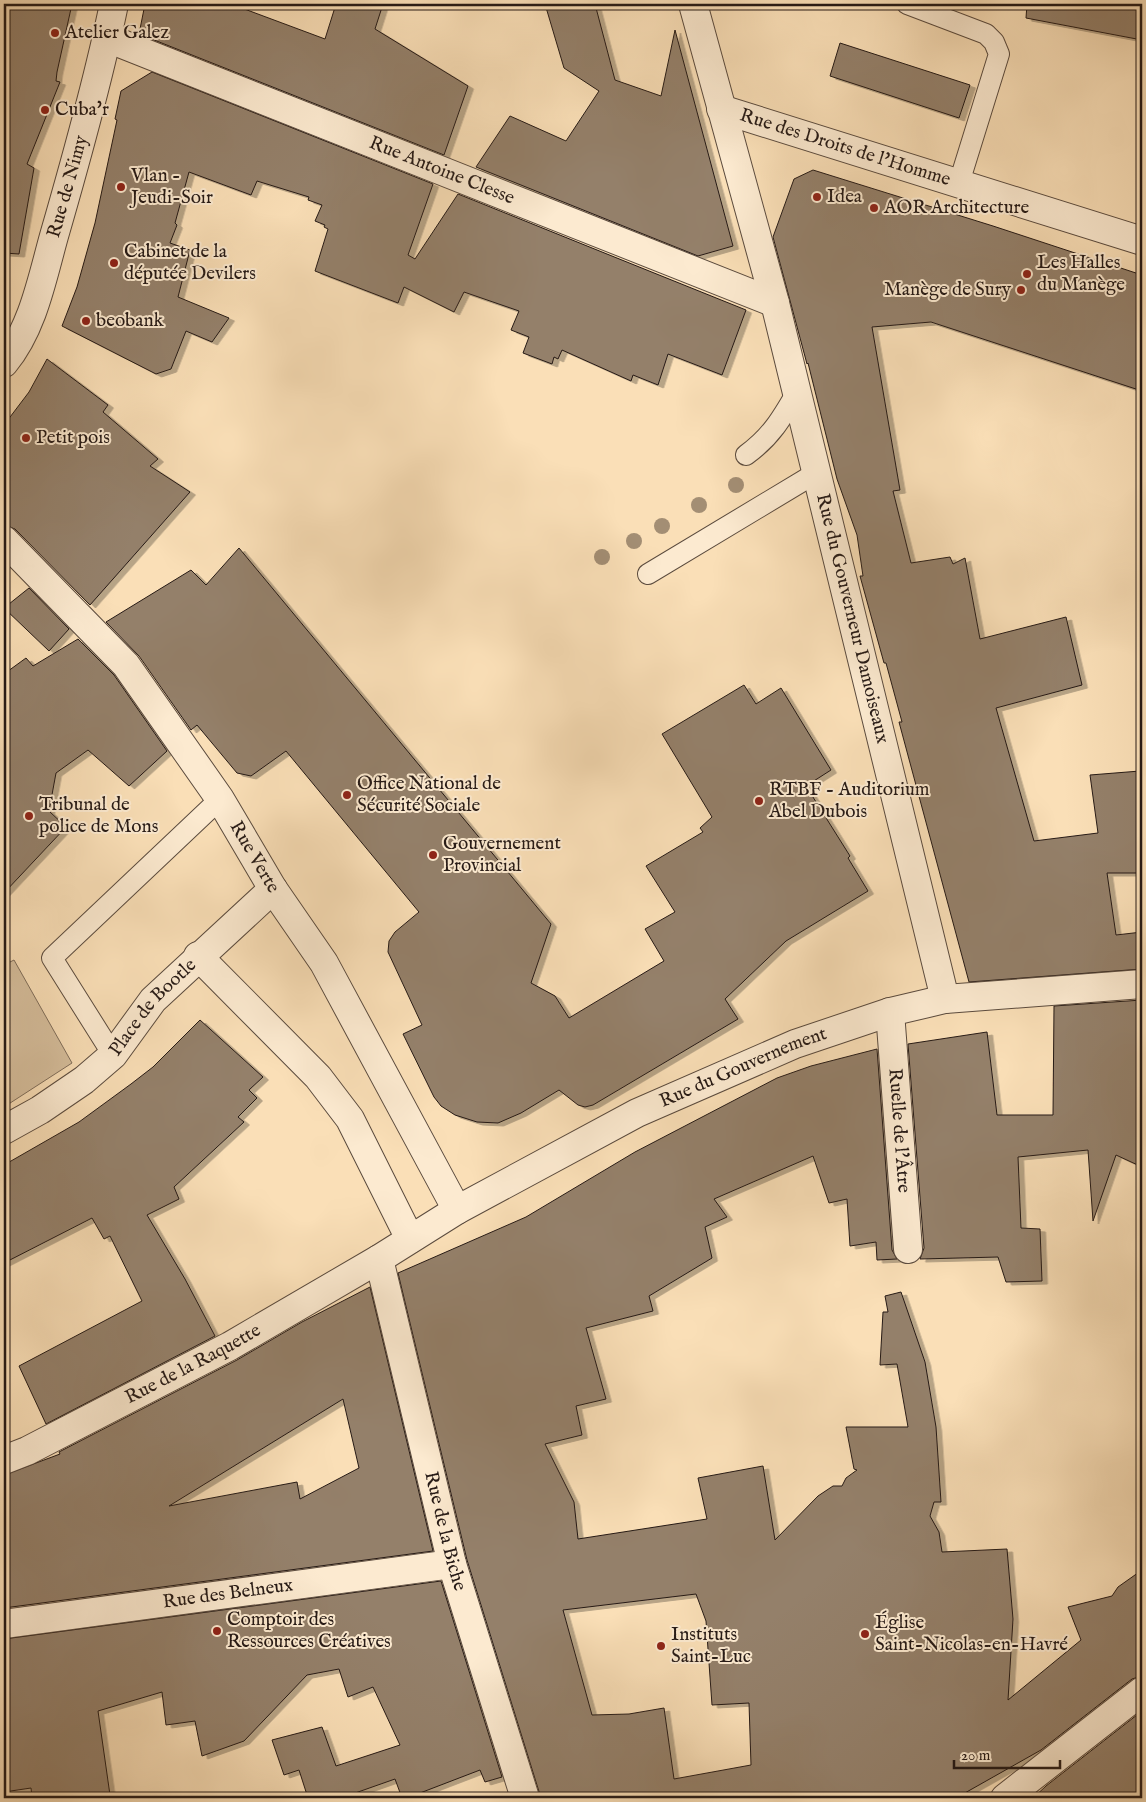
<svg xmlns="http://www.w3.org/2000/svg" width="1146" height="1802" font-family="'IM FELL English',serif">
	<defs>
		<filter id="shadow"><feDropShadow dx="5.5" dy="3" stdDeviation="0" flood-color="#0004"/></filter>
	</defs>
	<rect width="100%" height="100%" fill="#fadfb7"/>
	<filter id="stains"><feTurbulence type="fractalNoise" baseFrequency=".004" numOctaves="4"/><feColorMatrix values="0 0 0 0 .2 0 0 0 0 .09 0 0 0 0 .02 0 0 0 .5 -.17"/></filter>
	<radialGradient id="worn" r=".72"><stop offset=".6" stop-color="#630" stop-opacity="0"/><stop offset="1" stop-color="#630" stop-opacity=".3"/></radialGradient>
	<!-- green -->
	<path fill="#d6be9c" stroke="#7e6c59" d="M14,960L72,1063L4,1107V965Z"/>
	<!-- building -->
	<g fill="#94806a" stroke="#261a16" fill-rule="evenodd" filter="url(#shadow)">
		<path d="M4,4H72L57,72L56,81L60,82L27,164L34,168L19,254L4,253Z"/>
		<path d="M145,4H231L325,39L336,4H383L375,29L468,86L444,155L139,34Z"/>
		<path d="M545,4H595L615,80L661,96L675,30L733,246L698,256L476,167L510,116L566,141L599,91L564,68Z"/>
		<path d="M1027,4H1142V40L1026,18Z"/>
		<path d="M840,43L970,85L959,118L830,76Z"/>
		<path d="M152,72L433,184L408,255L415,259L458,194L746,310L722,375L668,354L658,385L633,375L631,381L562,350L558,359L554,357L552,364L523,353L529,337L511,330L519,311L464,292L454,312L404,287L398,303L315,271L328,229L324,227L325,225L315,221L322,205L308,200L309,197L257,181L251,195L189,172L175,223L177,225L170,243L190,250L178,297L229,318L212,342L186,331L171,369L156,374L62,326L77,287L95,223L117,120L115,119L121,91Z"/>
		<path d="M813,170L993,226L1142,275V391L931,322L872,327L900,490L893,491L911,563L950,557L953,564L965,558L980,639L1066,617L1082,685L996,708L1034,841L1098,833L1090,775L1140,771L1142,873H1107L1116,935L1142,932V969L969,982L899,722H902L886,663H884L860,576H863L857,535L837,479L808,363L807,364L773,237L794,179Z"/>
		<path d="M47,359L108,405L103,412L158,459L150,466L190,492L90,605L15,529L4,525V425L29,392Z"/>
		<path d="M239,548L551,924L531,983L555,996L569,1018L664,961L645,929L675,912L646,866L703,832L700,828L712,817L662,734L744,685L756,704L781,688L831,770L806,786L850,856L848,858L868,891L786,941L725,999L738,1019L593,1105L585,1107L578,1105L559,1090L521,1113L498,1123L477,1122L455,1115L441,1106L434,1097L403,1034L422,1025L388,952L389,941L395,932L419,912L286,751L251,776L237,773L197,725L191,730L139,656L106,622L191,570L206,585Z"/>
		<path d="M29,588L69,629L49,651L4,608Z"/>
		<path d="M78,639L114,675L167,751L129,786L88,750L56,773L49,811L66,827L4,893V674L26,658L33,666Z"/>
		<path d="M1142,1000V1167L1116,1155L1093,1221L1088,1150L1018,1157L1021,1228L1040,1229L1042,1281L1006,1282L998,1257L920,1259L924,1248L908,1044L987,1032L997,1115H1053L1054,1006Z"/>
		<path d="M200,1020L263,1077L249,1090L257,1098L238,1117L244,1122L174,1187L179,1199L147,1215L185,1279L215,1336L46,1424L19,1366L142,1301L110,1236L104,1239L92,1218L4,1263V1165L79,1122L131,1084L153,1067Z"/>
		<path d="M877,1049L892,1250L897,1259L877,1260L876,1242L850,1246L847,1199L829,1203L813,1156L714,1199L727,1217L705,1227L712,1258L649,1296L653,1311L586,1328L606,1399L576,1406L582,1435L545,1444L574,1502L578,1539L707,1519L698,1478L763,1466L775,1540L818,1496L833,1486H842L846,1478L857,1470L854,1469L846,1427H908L897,1364L880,1365L883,1312H888L885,1296L901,1292L925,1362L936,1427L941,1502H934L930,1516L939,1532L942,1552L1007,1549L1013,1619L1008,1700L1081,1640L1068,1607L1112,1596L1118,1587L1142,1570V1676L1132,1679L1041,1750L956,1798H541L467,1560L398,1273L526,1217L635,1152L777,1078L811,1066ZM696,1594L706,1621L712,1705L749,1703L751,1765L674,1779L664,1708L629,1714L592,1715L563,1610Z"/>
		<path d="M370,1287L433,1551L4,1608V1475L60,1454L59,1452L237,1360L302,1322ZM343,1399L359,1468L300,1499L297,1482L169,1506Z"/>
		<path d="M441,1581L502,1777L485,1782L480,1770L407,1798H402L395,1779L341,1798H308L299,1770L284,1775L272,1740L322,1727L336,1766L400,1745L373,1687L348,1697L339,1669L307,1675L244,1741L202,1756L195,1721L166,1725L162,1692L98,1711L110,1795L106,1796V1798H32L31,1788L4,1792V1639Z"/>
		<path d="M1142,1711V1798H1033L1046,1786Z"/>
	</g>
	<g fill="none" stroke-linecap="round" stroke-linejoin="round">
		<!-- service casing -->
		<g stroke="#5b4b3e" stroke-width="22">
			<g id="service">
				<path d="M907,4L986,34L994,42L999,54L959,183"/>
				<path d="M746,455C771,437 782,418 797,392"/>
				<path d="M648,574L816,473"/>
				<path d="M113,1055L52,958L220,799"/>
			</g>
		</g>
		<!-- pedestrian casing -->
		<g stroke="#5b4b3e" stroke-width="30">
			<g id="pedestrian">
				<path id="s1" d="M890,1012L908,1249"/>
			</g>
		</g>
		<!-- minor casing -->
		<g stroke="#5b4b3e" stroke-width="30">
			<g id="minor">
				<path id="s2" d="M693,4L775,303L945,999"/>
				<path id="s3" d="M107,38L775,303"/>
				<path id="s4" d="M721,109L1142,241"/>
				<path id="s5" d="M4,540L126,665L220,799L273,889L324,963L457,1210"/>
				<path d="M198,956L318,1077L350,1119L410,1239"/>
				<path id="s6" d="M4,1130L40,1110L84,1080L113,1055L153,1000L273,889"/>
				<path id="s7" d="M379,1259L452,1564L525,1798"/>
				<path id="s8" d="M4,1460L27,1451L230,1346L379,1259L457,1210L637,1113L795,1044L890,1012L945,999L1142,984"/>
				<path id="s9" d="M4,1624L452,1564"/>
				<path d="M1005,1798L1142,1691"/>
			</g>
		</g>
		<!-- tertiary casing -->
		<g stroke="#5b4b3e" stroke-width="30">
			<g id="tertiary">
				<path id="s10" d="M4,363C33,328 42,279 54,236C76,160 98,82 114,4"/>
			</g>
		</g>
		<!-- service -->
		<use href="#service" stroke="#fcead0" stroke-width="20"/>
		<!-- pedestrian -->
		<use href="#pedestrian" stroke="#fcead0" stroke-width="28"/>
		<!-- minor -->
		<use href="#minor" stroke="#fcead0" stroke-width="28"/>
		<!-- tertiary -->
		<use href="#tertiary" stroke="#fcead0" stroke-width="28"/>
	</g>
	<!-- trees -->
	<g fill="#a38e74">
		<circle cx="736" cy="485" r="8"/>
		<circle cx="699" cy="505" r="8"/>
		<circle cx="662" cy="526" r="8"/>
		<circle cx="634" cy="541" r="8"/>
		<circle cx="602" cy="557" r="8"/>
	</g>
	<!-- markers -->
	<g fill="#8f2418" stroke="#fcead0" stroke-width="2">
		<circle cx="55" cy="33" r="5"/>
		<circle cx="45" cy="110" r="5"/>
		<circle cx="121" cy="187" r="5"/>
		<circle cx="817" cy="197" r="5"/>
		<circle cx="874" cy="208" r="5"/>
		<circle cx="114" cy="263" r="5"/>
		<circle cx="1027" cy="274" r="5"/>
		<circle cx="1021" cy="290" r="5"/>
		<circle cx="86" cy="321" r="5"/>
		<circle cx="26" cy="438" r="5"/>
		<circle cx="347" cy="795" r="5"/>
		<circle cx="759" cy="801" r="5"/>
		<circle cx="29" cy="816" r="5"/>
		<circle cx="433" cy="855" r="5"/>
		<circle cx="217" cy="1631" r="5"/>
		<circle cx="865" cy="1634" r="5"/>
		<circle cx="661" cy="1646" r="5"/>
	</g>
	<g text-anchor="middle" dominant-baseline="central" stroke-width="4" stroke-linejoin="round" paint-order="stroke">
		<!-- poi labels -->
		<g font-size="19" fill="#261a16" stroke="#fcead0" text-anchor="start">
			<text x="65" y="33">Atelier Galez</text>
			<text x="55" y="110">Cuba'r</text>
			<text x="131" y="176">Vlan -<tspan x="131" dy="22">Jeudi-Soir</tspan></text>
			<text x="827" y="197">Idea</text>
			<text x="884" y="208">AOR Architecture</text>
			<text x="124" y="252">Cabinet de la<tspan x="124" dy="22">députée Devilers</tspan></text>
			<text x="1037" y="263">Les Halles<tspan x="1037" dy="22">du Manège</tspan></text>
			<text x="1011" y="290" text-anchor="end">Manège de Sury</text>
			<text x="96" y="321">beobank</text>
			<text x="36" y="438">Petit pois</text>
			<text x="357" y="784">Office National de<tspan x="357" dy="22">Sécurité Sociale</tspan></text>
			<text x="769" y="790">RTBF - Auditorium<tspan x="769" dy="22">Abel Dubois</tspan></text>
			<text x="39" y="805">Tribunal de<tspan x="39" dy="22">police de Mons</tspan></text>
			<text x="443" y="844">Gouvernement<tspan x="443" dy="22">Provincial</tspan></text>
			<text x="227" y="1620">Comptoir des<tspan x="227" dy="22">Ressources Créatives</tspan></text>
			<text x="875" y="1623">Église<tspan x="875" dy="22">Saint-Nicolas-en-Havré</tspan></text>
			<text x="671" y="1635">Instituts<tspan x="671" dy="22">Saint-Luc</tspan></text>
		</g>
		<!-- street labels -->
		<g font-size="19" fill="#261a16" stroke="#fcead0">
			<text stroke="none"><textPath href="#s4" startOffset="130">Rue des Droits de l'Homme</textPath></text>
			<text stroke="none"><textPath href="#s3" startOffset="360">Rue Antoine Clesse</textPath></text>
			<text stroke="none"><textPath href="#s10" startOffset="189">Rue de Nimy</textPath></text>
			<text stroke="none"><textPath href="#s2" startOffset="635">Rue du Gouverneur Damoiseaux</textPath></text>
			<text stroke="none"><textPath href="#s5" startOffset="406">Rue Verte</textPath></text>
			<text stroke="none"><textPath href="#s6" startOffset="195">Place de Bootle</textPath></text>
			<text stroke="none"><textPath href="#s8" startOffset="838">Rue du Gouvernement</textPath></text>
			<text stroke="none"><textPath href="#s1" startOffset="119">Ruelle de l'Âtre</textPath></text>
			<text stroke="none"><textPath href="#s8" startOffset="212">Rue de la Raquette</textPath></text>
			<text stroke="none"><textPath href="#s7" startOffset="280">Rue de la Biche</textPath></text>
			<text stroke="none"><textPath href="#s9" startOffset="226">Rue des Belneux</textPath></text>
		</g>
	</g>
	<!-- margin -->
	<rect width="1146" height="1802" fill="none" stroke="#fadfb7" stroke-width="20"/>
	<rect x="5" y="5" width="1136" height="1792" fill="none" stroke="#261a16" stroke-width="2.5"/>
	<rect x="10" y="10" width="1126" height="1782" fill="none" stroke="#261a16"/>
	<!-- scale -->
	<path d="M954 1760v8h106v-8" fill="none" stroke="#261a16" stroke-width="2.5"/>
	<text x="961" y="1760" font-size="15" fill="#261a16" stroke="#fcead0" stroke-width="4" paint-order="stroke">20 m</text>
	<rect width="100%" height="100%" filter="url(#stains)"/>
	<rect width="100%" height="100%" fill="url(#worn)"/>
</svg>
